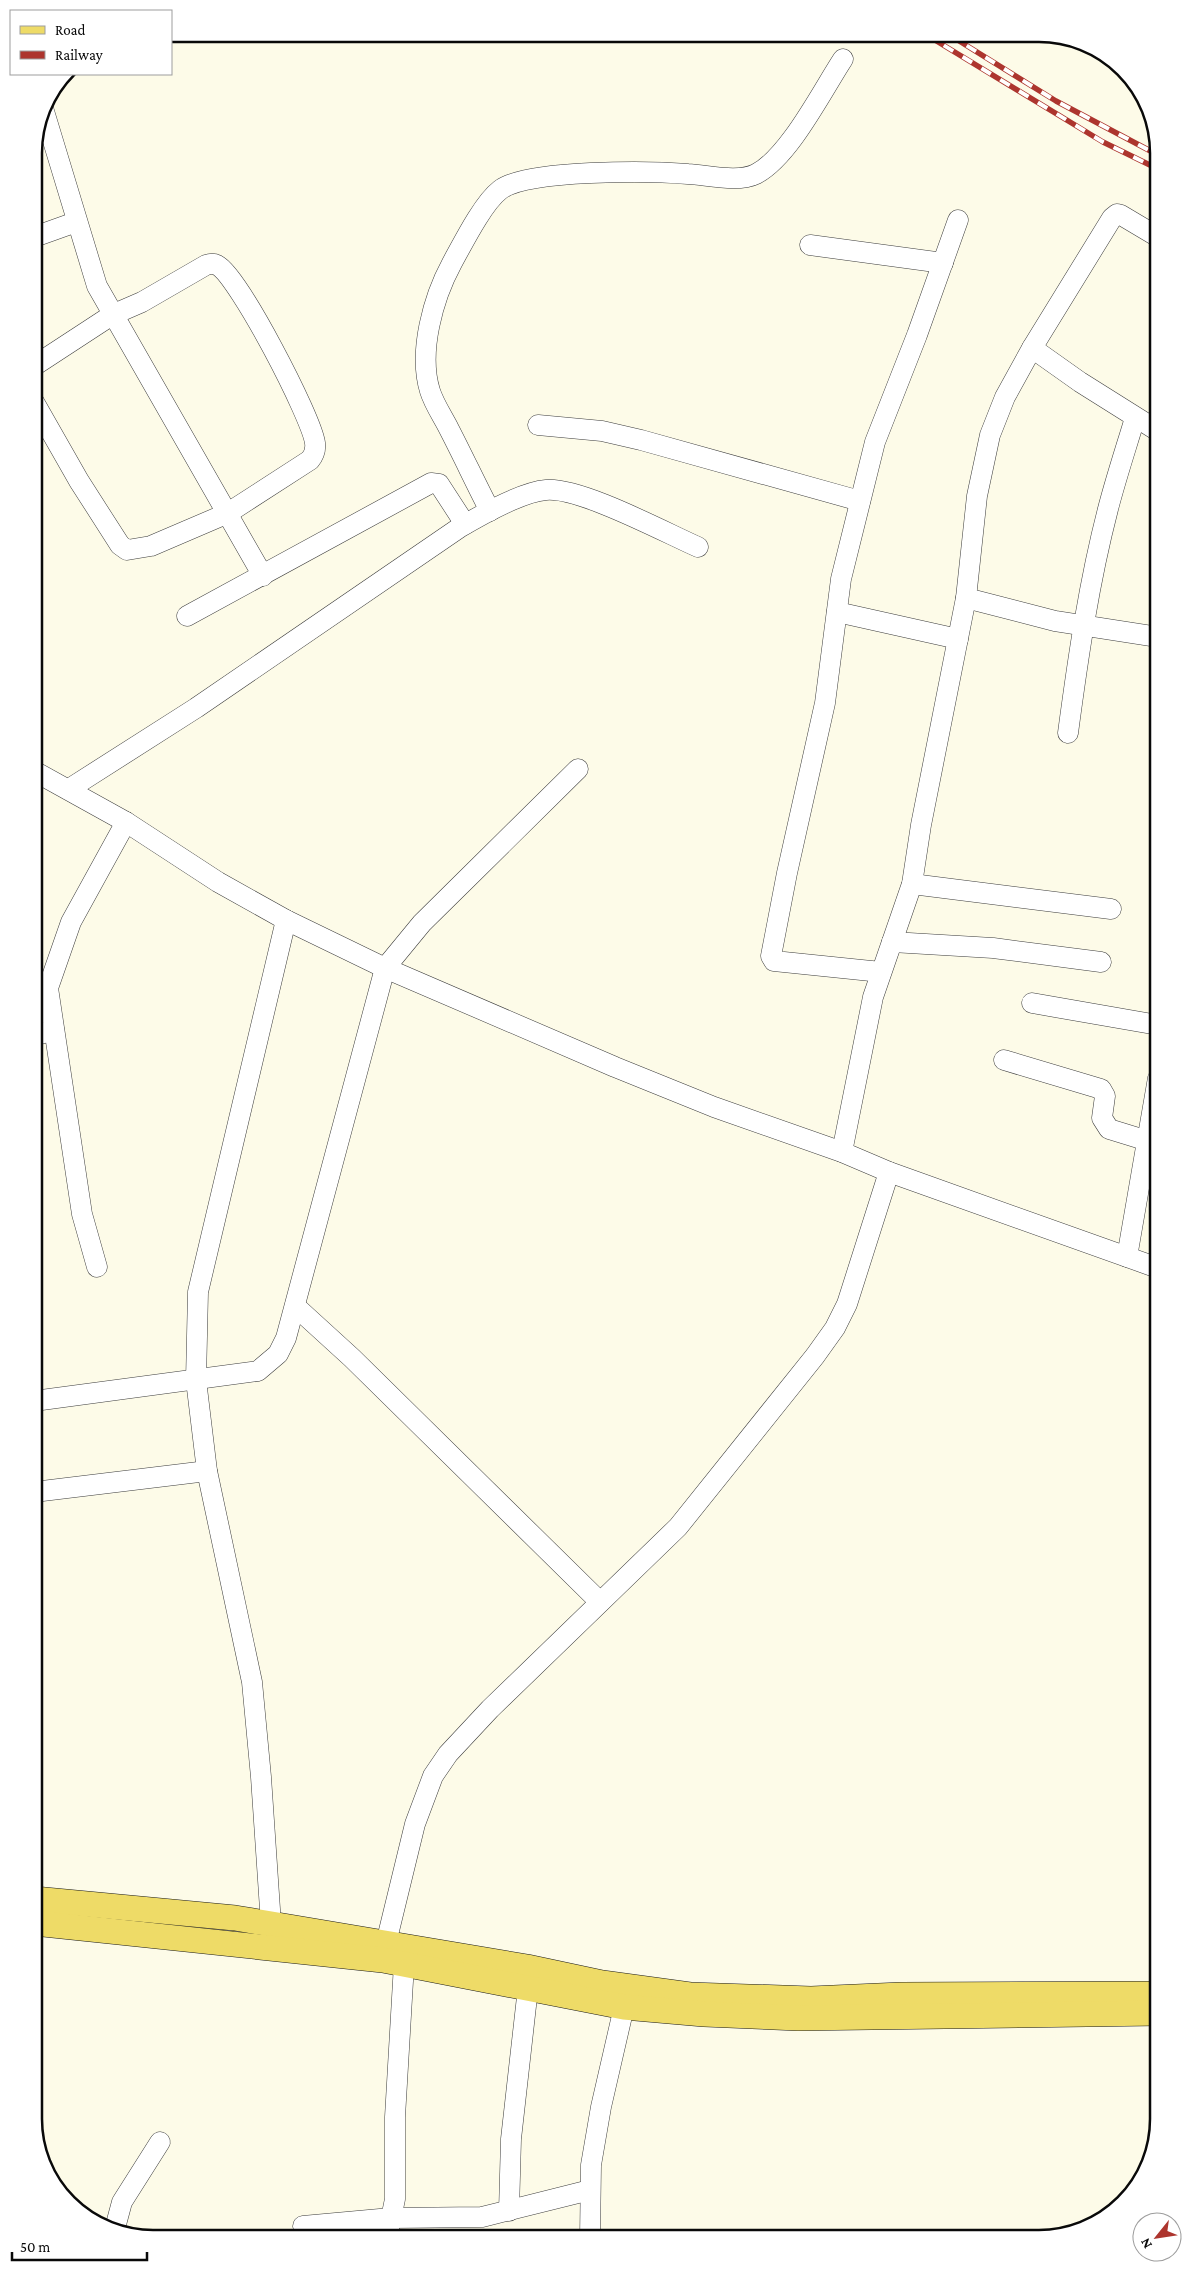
<svg xmlns="http://www.w3.org/2000/svg" width="1192" height="2272" font-family="'Crimson Pro',serif">
	<rect width="100%" height="100%" fill="#fdfbe8"/>
	<g fill="none" stroke-linecap="round" stroke-linejoin="round">
		<!-- minor casing -->
		<g stroke="#3c3c3c" stroke-width="21">
			<g id="minor">
				<path d="M43,108L97,286L263,576"/>
				<path d="M34,237L76,222"/>
				<path d="M810,245L943,263"/>
				<path d="M1032,348L1080,382L1158,431"/>
				<path d="M34,402L79,481L120,545L127,550L151,546L228,513L310,460C314,455 316,450 315,443C312,418 238,275 217,265C213,263 209,264 206,265L142,302L112,315L34,366"/>
				<path d="M538,425L602,431L641,440L860,501"/>
				<path d="M490,511C476,484 463,456 449,429C443,417 434,404 430,391C418,352 433,298 452,263C463,243 483,203 500,190C527,169 652,171 688,174C708,175 738,183 756,174C789,157 822,91 843,59"/>
				<path d="M966,598L1055,621L1158,637"/>
				<path d="M837,612L958,639"/>
				<path d="M187,616L431,483L439,484L465,524"/>
				<path d="M1068,733C1078,658 1089,582 1108,509C1116,478 1126,448 1135,418"/>
				<path d="M34,771L126,822L218,882L286,920L385,968L615,1067L714,1107L842,1152L889,1172L1158,1268"/>
				<path d="M69,789L196,708L459,528C481,515 521,492 546,490C580,487 664,532 698,547"/>
				<path d="M912,884L1111,909"/>
				<path d="M892,942L993,948L1101,962"/>
				<path d="M881,972L774,961L771,956L787,873L825,703L841,579L875,442L917,335L958,220"/>
				<path d="M1032,1003L1158,1025"/>
				<path d="M34,1036L54,1030"/>
				<path d="M1004,1060L1101,1089L1105,1096L1102,1118L1109,1129L1148,1141"/>
				<path d="M842,1152L873,997L912,884L921,825L966,598L977,496L990,435L1005,397L1032,348L1112,218L1117,214L1121,215L1158,237"/>
				<path d="M1127,1257L1158,1078"/>
				<path d="M97,1267L82,1214L48,988L71,922L126,822"/>
				<path d="M295,1306L352,1358L600,1602"/>
				<path d="M34,1401L258,1371L278,1354L286,1338L385,968L422,923L578,769"/>
				<path d="M34,1492L207,1471"/>
				<path d="M271,1924L261,1777L252,1682L207,1471L196,1380L198,1292L286,920"/>
				<path d="M386,1943L415,1824L433,1776L448,1754L490,1709L678,1527L815,1356L835,1328L847,1304L889,1172"/>
				<path d="M509,2211L511,2139L528,1988"/>
				<path d="M303,2226L391,2218L482,2217L590,2190"/>
				<path d="M115,2228L122,2202L160,2142"/>
				<path d="M387,2238L395,2199V2117L404,1964"/>
				<path d="M590,2238L591,2165L601,2107L624,2007"/>
			</g>
		</g>
		<!-- major casing -->
		<g stroke="#1a1a1a" stroke-width="26">
			<g id="major">
				<path d="M34,1899L235,1918L527,1967L602,1983L690,1995L811,1999L901,1995L1158,1994"/>
				<path d="M34,1923L383,1960L624,2007L704,2014L798,2018L1158,2013"/>
			</g>
		</g>
		<!-- minor -->
		<use href="#minor" stroke="#fff" stroke-width="20"/>
		<!-- major -->
		<use href="#major" stroke="#eedb67" stroke-width="25"/>
		<!-- rail casing -->
		<g stroke="#ad352e" stroke-width="5.5">
			<g id="rail">
				<path d="M925,34L1103,142L1158,169"/>
				<path d="M948,34L1056,101L1158,155"/>
			</g>
		</g>
		<!-- rail -->
		<use href="#rail" stroke="#fff" stroke-width="4" stroke-dasharray="11" stroke-linecap="butt"/>
	</g>
	<!-- crop -->
	<path d="M0 0H1192V2272H0ZM153 42H1039A111 111 0 0 1 1150 153V2119A111 111 0 0 1 1039 2230H153A111 111 0 0 1 42 2119V153A111 111 0 0 1 153 42Z" fill="#fff" fill-rule="evenodd"/>
	<path fill="none" stroke="#090909" stroke-width="2.5" d="M153 42H1039A111 111 0 0 1 1150 153V2119A111 111 0 0 1 1039 2230H153A111 111 0 0 1 42 2119V153A111 111 0 0 1 153 42Z"/>
	<!-- legend -->
	<rect x="10" y="10" width="162" height="65" fill="#ffffff" stroke="#9d9d9d"/>
	<rect x="20" y="26" width="25" height="8" fill="#eedb67" stroke="#9d9d9d"/>
	<text x="55" y="35" font-size="15" fill="#090909">Road</text>
	<rect x="20" y="51" width="25" height="8" fill="#ad352e" stroke="#9d9d9d"/>
	<text x="55" y="60" font-size="15" fill="#090909">Railway</text>
	<!-- north arrow -->
	<g transform="translate(1157 2237) rotate(240)"><circle r="24" fill="#ffffff" stroke="#9d9d9d"/>
	<path d="M0-4L9 19L0 12L-9 19Z" fill="#ad352e"/>
	<text y="-8" font-size="14" font-weight="bold" text-anchor="middle" fill="#090909">N</text>
	</g>
	<!-- scale -->
	<path d="M12 2252v8h135v-8" fill="none" stroke="#090909" stroke-width="2.5"/>
	<text x="20" y="2252" font-size="15" fill="#090909" stroke="#ffffff" stroke-width="4" paint-order="stroke">50 m</text>
</svg>
